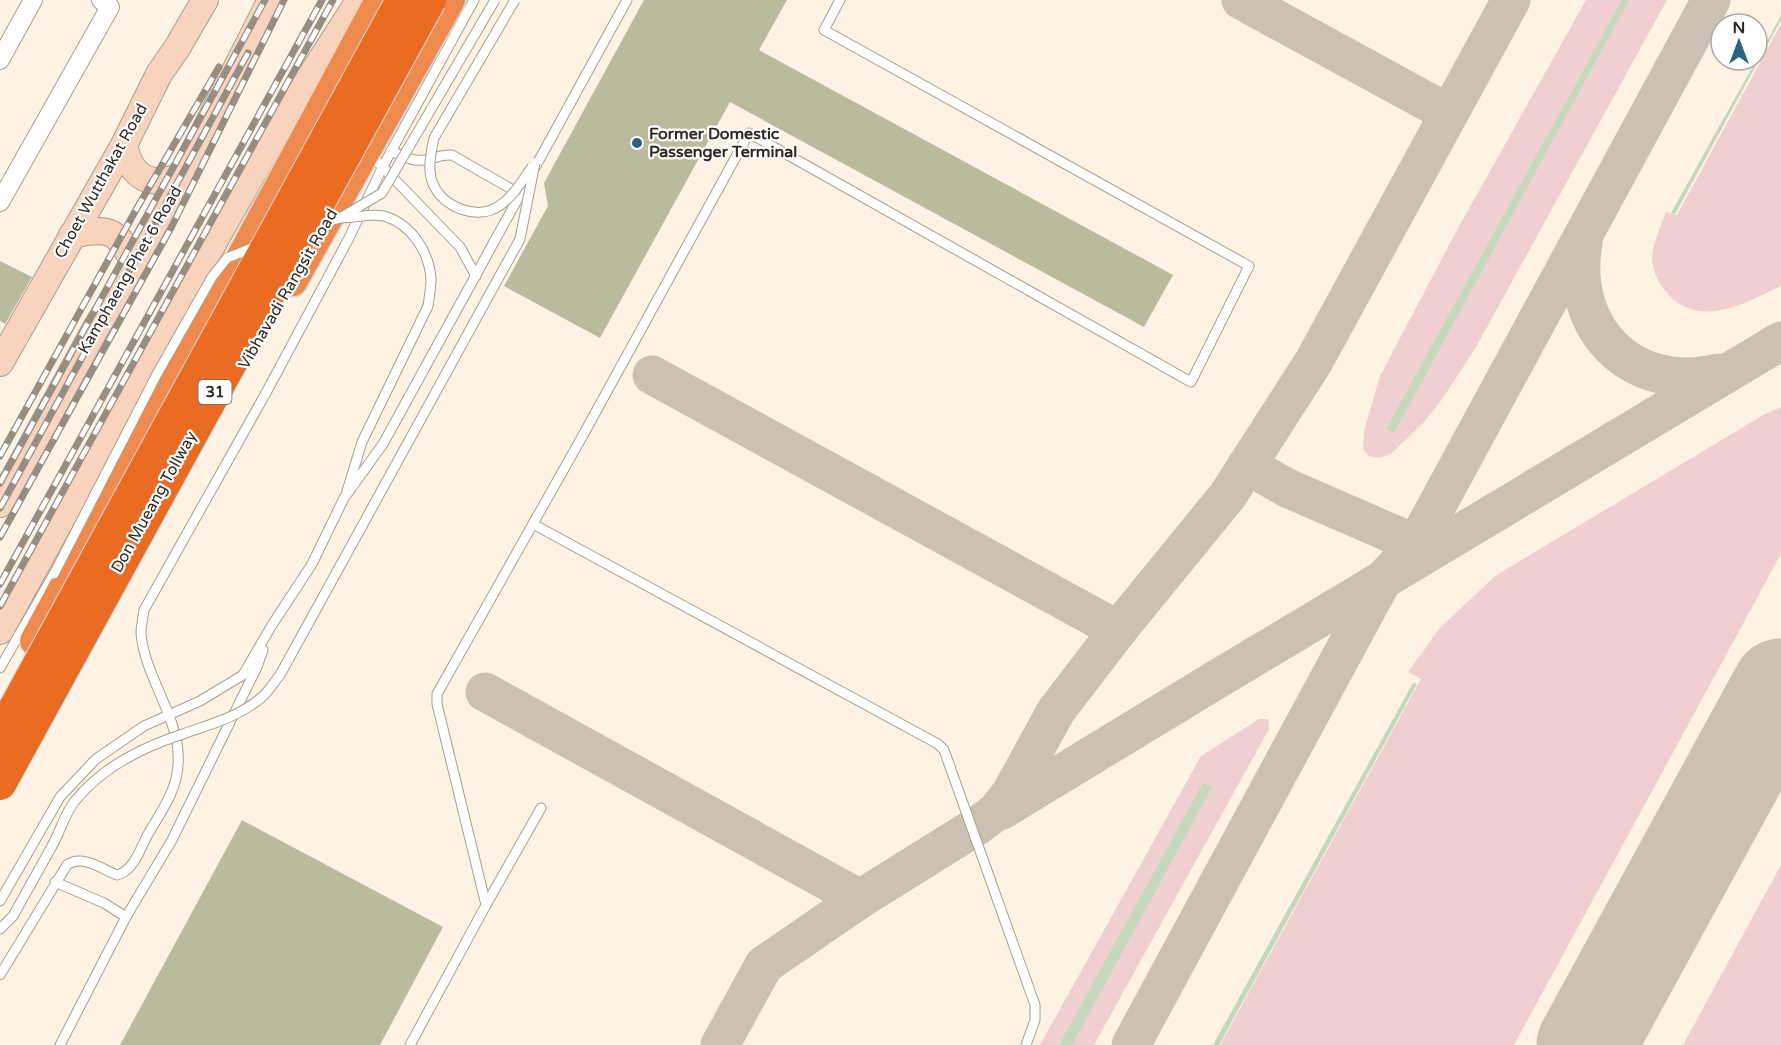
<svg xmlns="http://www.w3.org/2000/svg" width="1781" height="1045" font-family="'Varela Round',sans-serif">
	<rect width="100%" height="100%" fill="#fdf2e3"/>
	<!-- green -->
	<g fill="#f0cfd0">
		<path d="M1586,0H1667L1476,347L1443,398L1425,421L1392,453L1379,458L1368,456L1363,449L1364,431L1380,376L1457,230Z"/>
		<path d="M1781,24V286C1763,294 1740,307 1721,310C1692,316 1670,304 1657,278C1654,271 1652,264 1652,256C1654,241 1661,225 1666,212L1677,215Z"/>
		<path d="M1781,407V554L1514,1045H1220L1421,679L1408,672L1440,628L1495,576L1765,414Z"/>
		<path d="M1259,719H1267L1269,722V729L1094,1045H1040L1201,756Z"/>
		<path d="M1781,865V1045H1683Z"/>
	</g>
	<!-- water -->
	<g fill="#c4d8be">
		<path d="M1622,0H1629L1394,433L1386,429Z"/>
		<path d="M1781,15V20L1675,214L1671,213L1755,62L1753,60H1757Z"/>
		<path d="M1413,683L1417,684L1219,1045H1213Z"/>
		<path d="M1203,783L1212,787L1072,1045H1059Z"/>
	</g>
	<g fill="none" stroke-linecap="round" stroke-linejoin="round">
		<!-- taxiway -->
		<g stroke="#cac0b3" stroke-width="39">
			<path d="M1241,0L1448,113"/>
			<path d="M1583,243C1568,330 1633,394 1719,373"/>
			<path d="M652,375L1118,630"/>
			<path d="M1247,465L1287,488L1416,544"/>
			<path d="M485,692L860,899"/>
			<path d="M1002,810L1214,681L1781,341"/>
			<path d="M720,1045L764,965L860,899L977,826L997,811L1011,793L1056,711L1118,630L1228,495L1314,361L1511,0"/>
			<path d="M1131,1045L1382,581L1416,544L1711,0"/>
		</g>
		<!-- runway -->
		<path stroke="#cac0b3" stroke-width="99" d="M1586,1045L1781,688"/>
	</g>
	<!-- building -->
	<g fill="#baba9d">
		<path d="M644,0H787L759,50L1173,275L1144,327L730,102L600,338L504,286L548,206L544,183Z"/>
		<path d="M0,261L32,277L5,324L0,321Z"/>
		<path d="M242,820L443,927L380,1045H120Z"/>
	</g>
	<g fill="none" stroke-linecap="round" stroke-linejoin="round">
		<!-- service casing -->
		<g stroke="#aa9e8c" stroke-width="11">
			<g id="service">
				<path d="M391,151C401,155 412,162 424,160C434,159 441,154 452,155L520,194"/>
				<path d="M369,153L460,247L476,276"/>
				<path d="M347,491L362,442L428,306"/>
				<path d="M533,524L938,744L944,750L1035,1005V1020L1026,1045"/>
				<path d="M0,668L54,574"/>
				<path d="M55,882L104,903L126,917"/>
				<path d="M0,901L60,797L96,759L144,726L200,701L243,675L272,625L312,564L344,498L383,444L627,0"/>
				<path d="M486,905L541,808"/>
				<path d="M0,929L13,916L52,846"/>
				<path d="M0,975L67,865C82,854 102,869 117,875C133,871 140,850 147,836C159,815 177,791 178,765C182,720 144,677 141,633C141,626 143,618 144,610L267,391L349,238L382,168L474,0"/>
				<path d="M60,1045L126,917L172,840L257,667L263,650"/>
				<path d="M410,1045L486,905L437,704V694L582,437L749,133L1191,382L1249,266L824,30L840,0"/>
			</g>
		</g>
		<!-- minor casing -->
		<g stroke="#aa9e8c" stroke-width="20">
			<g id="minor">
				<path d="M0,60L33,0"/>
				<path d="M0,202L110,7L101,0"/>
			</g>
		</g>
		<!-- secondary casing -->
		<g stroke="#aa9e8c" stroke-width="28">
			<g id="secondary">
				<path d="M124,145C132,180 151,188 184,175"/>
				<path d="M72,235C111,226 118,231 136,266"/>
				<path d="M0,363L124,145L159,74L177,48L205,0"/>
				<path d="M0,504L97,326L136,266L271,0"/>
				<path d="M0,631L220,231L290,108L355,7L363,0"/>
			</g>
		</g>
		<!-- trunk casing -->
		<g stroke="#d9d8d7" stroke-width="31">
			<g id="trunk">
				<path d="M293,282L451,0"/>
				<path d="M34,641L379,0"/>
			</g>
		</g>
		<!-- service -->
		<use href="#service" stroke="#fff" stroke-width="9"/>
		<!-- minor -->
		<use href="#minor" stroke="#fff" stroke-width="18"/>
		<!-- secondary -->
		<use href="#secondary" stroke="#f8d3bd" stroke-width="26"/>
		<!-- trunk -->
		<use href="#trunk" stroke="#ee8a4e" stroke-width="28"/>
		<!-- rail casing -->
		<g stroke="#968e83" stroke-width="7">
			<g id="rail">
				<path d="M0,456L137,208L219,67"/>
				<path d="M0,483L265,0"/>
				<path d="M0,508L248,53"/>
				<path d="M0,537L172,226L284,0"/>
				<path d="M0,584L322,0"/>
				<path d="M0,606L333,0"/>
			</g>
		</g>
		<!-- rail -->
		<use href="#rail" stroke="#fff" stroke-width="4.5" stroke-dasharray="14" stroke-linecap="butt"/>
		<!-- service-bridge casing -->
		<g stroke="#aa9e8c" stroke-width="11" stroke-linecap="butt">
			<g id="service-bridge">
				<path d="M515,0L434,138C431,152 427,170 433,184C443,207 477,221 499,206C513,197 522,181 532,167"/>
				<path d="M342,218C354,218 372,213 384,216C411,224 429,251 431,279C431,288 429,298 428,306"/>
				<path d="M315,224L340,218L382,193L495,0"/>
				<path d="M54,574L157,374L212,277L227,258L257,246"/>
				<path d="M52,846C60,832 65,813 75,801C102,767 143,747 183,734C211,724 239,717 262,697C269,691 274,682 280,675L520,239L535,163"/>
			</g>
		</g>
		<!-- motorway-bridge casing -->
		<g stroke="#d9d8d7" stroke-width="34" stroke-linecap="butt">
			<g id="motorway-bridge">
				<path d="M0,735L402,0"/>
				<path d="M0,784L430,0"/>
			</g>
		</g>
		<!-- service-bridge -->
		<use href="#service-bridge" stroke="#fff" stroke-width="9"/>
		<!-- motorway-bridge -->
		<use href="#motorway-bridge" stroke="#e96c22" stroke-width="32"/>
	</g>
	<!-- markers -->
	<circle fill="#2a637d" stroke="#fff" stroke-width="2" cx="637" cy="143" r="6"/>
	<g text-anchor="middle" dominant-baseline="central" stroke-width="4.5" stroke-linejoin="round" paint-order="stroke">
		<!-- shield labels -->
		<rect fill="#fff" stroke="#6c6864" stroke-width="1.5" x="198.5" y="380" width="33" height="24" rx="4.5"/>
		<g font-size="15" font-weight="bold" fill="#2d2821">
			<text x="215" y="392">31</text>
		</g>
		<!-- poi labels -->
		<g font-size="16" font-weight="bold" fill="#2d2821" stroke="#fff" text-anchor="start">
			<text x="649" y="134">Former Domestic<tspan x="649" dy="18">Passenger Terminal</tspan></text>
		</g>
		<!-- street labels -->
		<g font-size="16" fill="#2d2821" stroke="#fff">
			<text transform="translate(101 181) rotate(-61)">Choet Wutthakat Road</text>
			<text transform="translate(130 270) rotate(-60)">Kamphaeng Phet 6 Road</text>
			<text transform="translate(288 289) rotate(-60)">Vibhavadi Rangsit Road</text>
			<text transform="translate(154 502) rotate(-61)">Don Mueang Tollway</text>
		</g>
	</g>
	<!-- north arrow -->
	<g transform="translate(1739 42)"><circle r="28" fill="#ffffff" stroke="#aba9a6" stroke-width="1.5"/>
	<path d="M0-4.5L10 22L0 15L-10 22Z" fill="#2a637d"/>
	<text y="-9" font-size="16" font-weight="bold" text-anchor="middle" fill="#2d2821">N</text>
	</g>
</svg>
